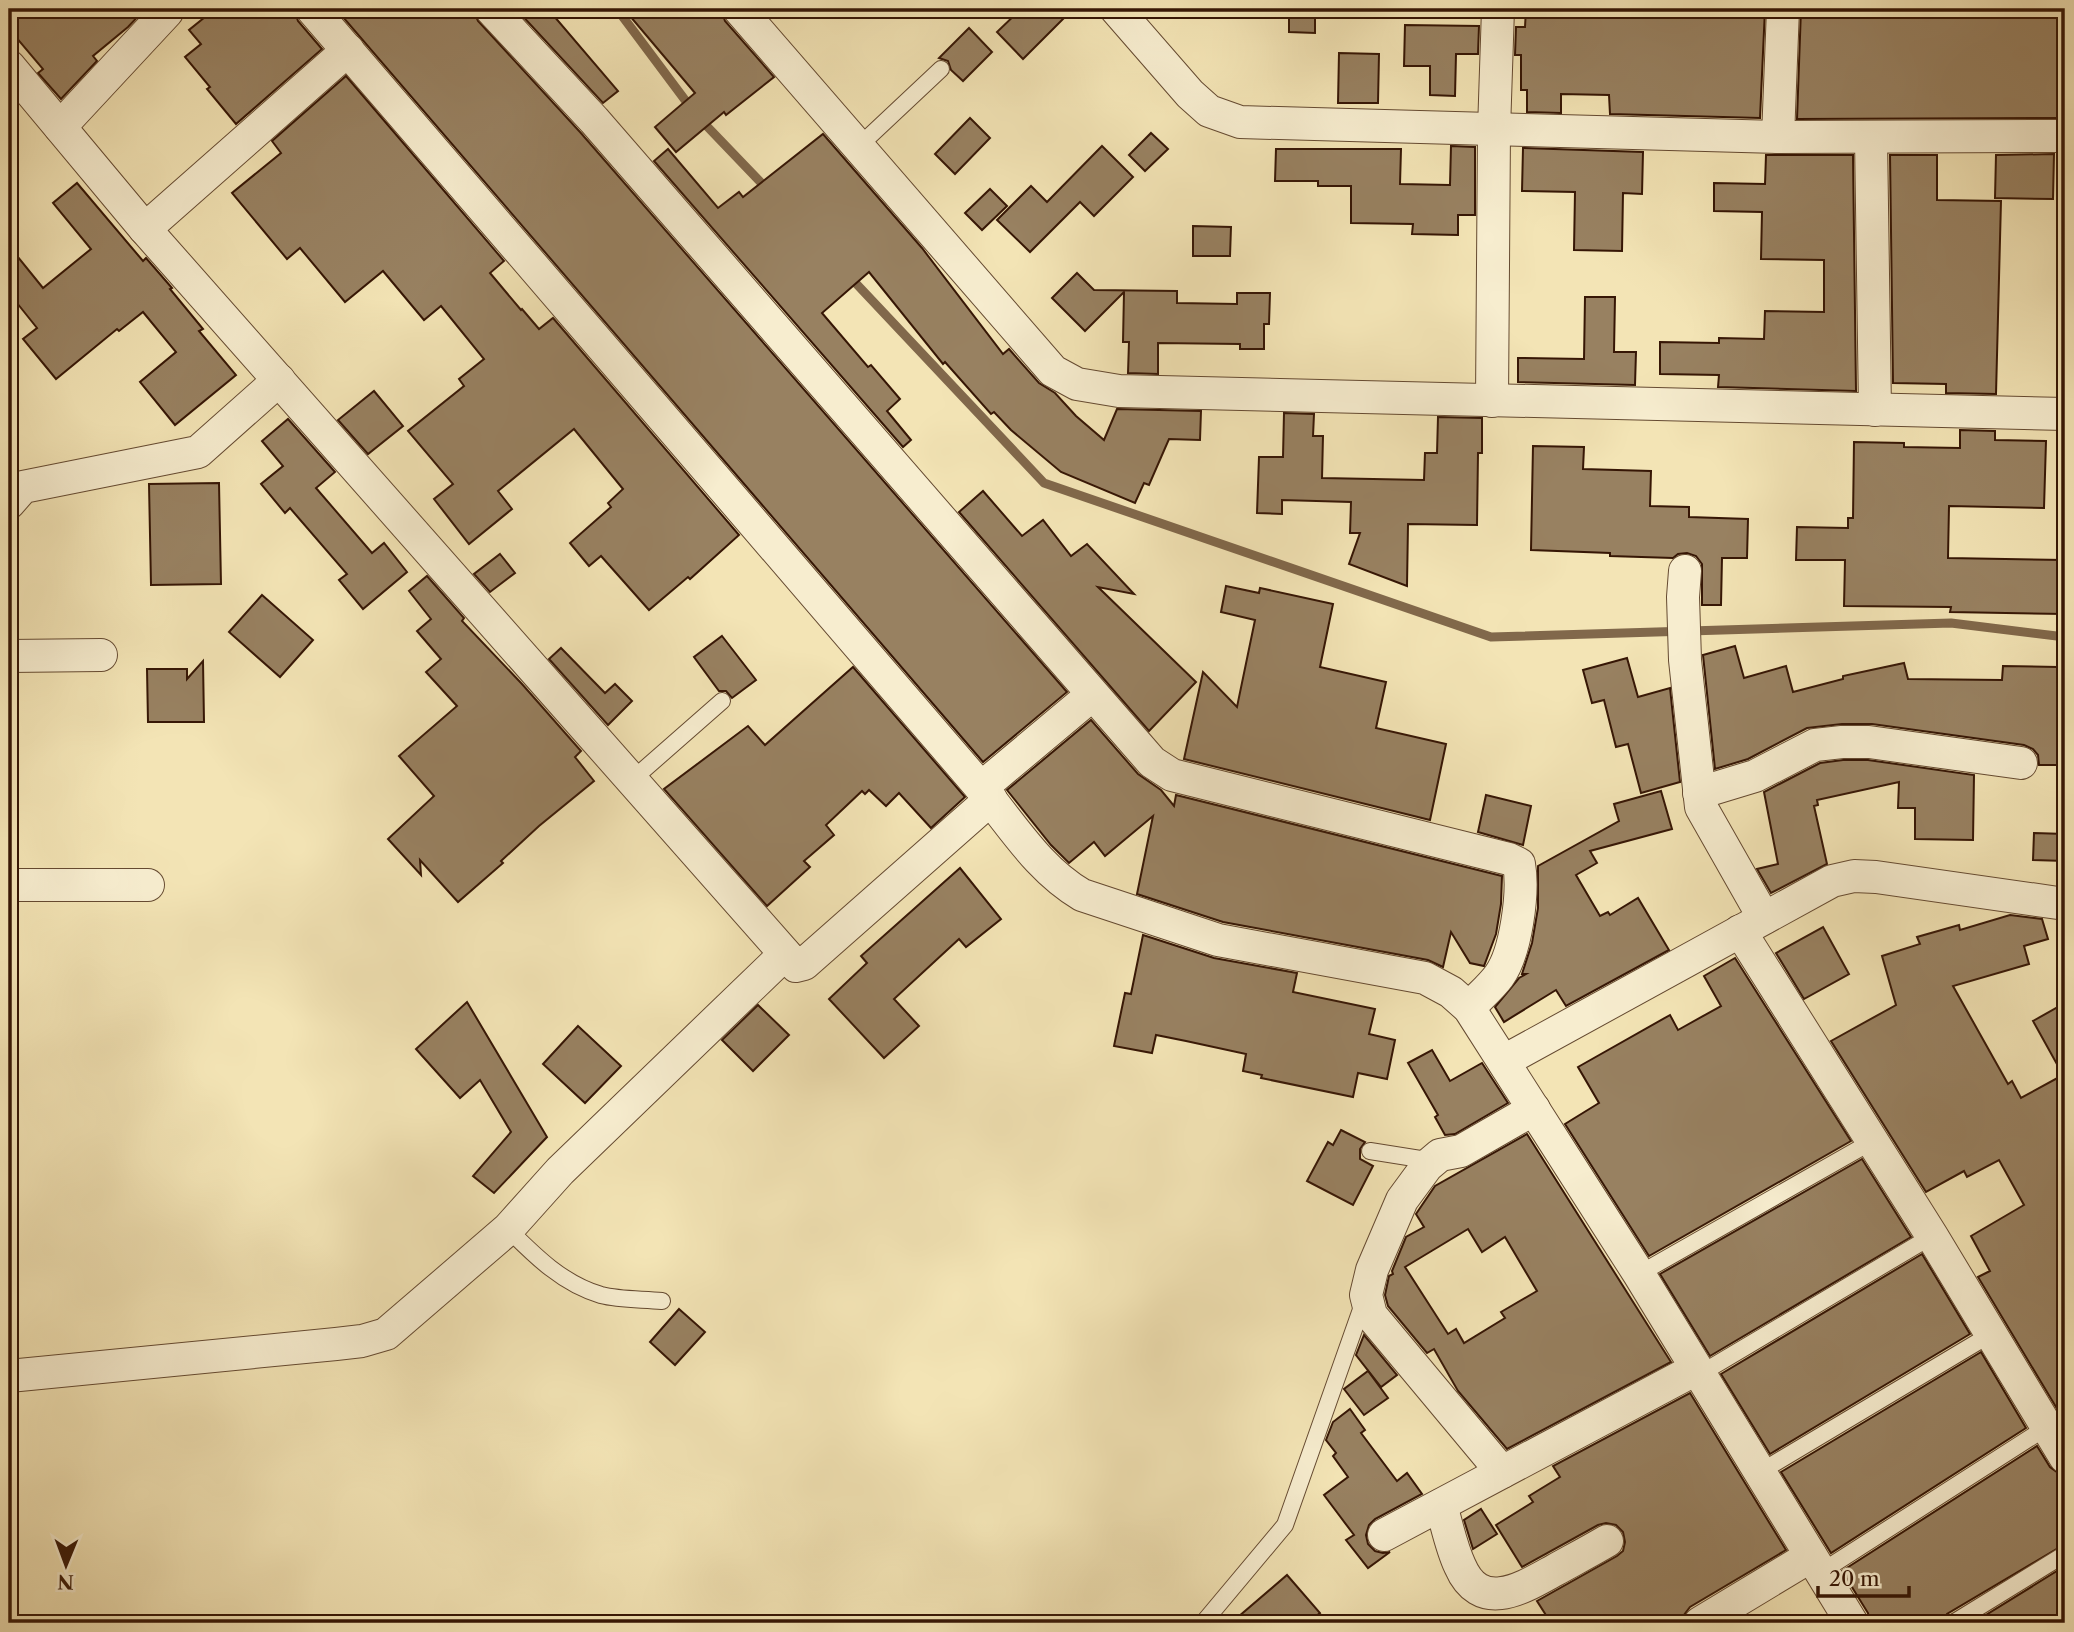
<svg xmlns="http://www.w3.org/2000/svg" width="2074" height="1632" font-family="'Libre Caslon Text',serif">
	<rect width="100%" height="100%" fill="#f3e4b5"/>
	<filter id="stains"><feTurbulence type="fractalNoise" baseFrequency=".00286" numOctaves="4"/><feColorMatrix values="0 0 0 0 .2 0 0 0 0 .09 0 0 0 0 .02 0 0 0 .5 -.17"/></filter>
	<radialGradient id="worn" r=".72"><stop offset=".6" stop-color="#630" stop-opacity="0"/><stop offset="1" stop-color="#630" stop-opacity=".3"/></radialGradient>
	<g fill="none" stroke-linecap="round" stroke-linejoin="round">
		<!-- stream -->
		<g stroke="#81684b" stroke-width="9">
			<path d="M617,9L691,108"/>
			<path d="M700,119L768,190"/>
			<path d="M849,276L1044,483L1491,637L1951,623L2065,637"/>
		</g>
	</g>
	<!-- building -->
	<g fill="#988161" stroke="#361605" stroke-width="2" fill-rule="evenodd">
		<path d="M9,9H145L128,27L93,56L97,61L61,99L38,73L43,69L9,29Z"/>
		<path d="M215,9H294L298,21L322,49L236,124L207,89L210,87L185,57L201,44L189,30Z"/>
		<path d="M336,9H473L478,21L580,132L1067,692L983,762Z"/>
		<path d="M516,9H548L618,91L603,103Z"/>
		<path d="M624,9H721L725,21L774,77L726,115L724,112L676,152L655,127L695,93Z"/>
		<path d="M1021,9H1073L1023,59L997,32Z"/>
		<path d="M1289,9H1315V33L1289,32Z"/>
		<path d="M1526,9H1765L1760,118L1610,114L1609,95L1561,94V113L1527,112V90H1521V55H1515L1516,27H1525Z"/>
		<path d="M1801,9H2065V118L1797,119Z"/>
		<path d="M1405,25L1479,26L1478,54H1456L1455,96L1430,95V66H1404Z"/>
		<path d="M969,28L992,52L963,81L951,70L948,61L939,58Z"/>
		<path d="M1339,53L1379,54L1378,103H1338Z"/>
		<path d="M346,76L504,261L490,273L521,310L522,309L539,329L553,318L739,535L690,579L688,577L649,610L601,556L589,566L570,543L611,507L608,503L623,489L574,429L498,491L512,509L469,544L434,499L453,484L408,431L464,386L459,379L484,359L441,306L424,320L383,271L345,302L300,248L287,259L232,193L281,153L272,141Z"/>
		<path d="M970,118L990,138L955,174L935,154Z"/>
		<path d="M1151,133L1168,149L1145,171L1129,155Z"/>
		<path d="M823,134L922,248L1003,354L1009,349L1039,383L1055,393L1076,416L1104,440L1117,409L1201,411L1200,440L1169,439L1149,485L1144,483L1135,503L1061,472L1011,430L994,412L991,414L945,362L943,364L869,272L822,313L868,367L871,365L900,399L887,411L911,440L903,447L654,161L668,149L718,208L739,192L743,197Z"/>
		<path d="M1102,146L1133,177L1094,216L1080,202L1030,252L997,220L1031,186L1047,202Z"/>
		<path d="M1451,146L1475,147V215H1458V235L1412,234L1413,224L1351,223V186H1318V181H1275L1276,149H1401L1400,184L1450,185Z"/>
		<path d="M1523,148L1643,152L1642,194L1623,193L1622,251L1574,250L1575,192L1522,191Z"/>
		<path d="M2054,154L2053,199L1995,198L1996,155Z"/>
		<path d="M1766,155H1853L1856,391L1718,387L1719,375L1660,374V342L1719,343V338L1764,339L1765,311L1824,312V260L1761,259L1762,212L1714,211V183L1765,184Z"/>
		<path d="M1890,155H1937V200L2001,201L1996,394L1946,393V384L1893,383Z"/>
		<path d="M77,183L143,261L146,258L172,288L170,289L203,329L199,331L236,375L175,425L140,382L176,352L143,312L119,331L117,329L56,379L23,339L37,328L9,293V246L43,288L91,249L53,203Z"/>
		<path d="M990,189L1007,206L982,230L965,213Z"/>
		<path d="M1193,226L1231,227L1230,256H1193Z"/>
		<path d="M1077,273L1094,290L1177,291V303L1237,304V293H1270L1269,324H1264V349H1240V344L1158,343V374L1128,373L1129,342H1123L1124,292L1085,331L1052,298Z"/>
		<path d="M1585,297H1615L1614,352H1636L1635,385L1518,382V358L1584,359Z"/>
		<path d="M374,391L403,426L368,454L338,420Z"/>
		<path d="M1284,413L1314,414L1313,436H1323L1322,478L1424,480L1425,453H1437L1438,417L1482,418V453H1478L1477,525L1408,524L1407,586L1349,564L1360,533H1350L1351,502L1282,500V514L1257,513L1259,457H1283Z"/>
		<path d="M288,419L335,472L316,488L372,553L384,543L407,572L363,609L339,580L347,574L290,508L285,513L261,484L283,466L262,441Z"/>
		<path d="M1960,430L1995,431V440L2046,441L2044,508L1949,506L1948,558L2064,560V614L1950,612L1951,607L1844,606L1845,560H1796L1797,527L1848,528V518H1853L1854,442L1904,443V447L1960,448Z"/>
		<path d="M1533,446L1584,447L1583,469L1651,471L1650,506L1689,507V517L1748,519L1747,558H1722L1721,605H1702V564L1696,556L1687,553L1678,554L1673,558L1610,556V553L1531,550Z"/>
		<path d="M219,483L221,584L151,585L149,484Z"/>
		<path d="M983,491L1022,536L1043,520L1071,556L1087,544L1134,594L1098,587L1196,682L1149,731L959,512Z"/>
		<path d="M500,554L515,573L490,592L474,574Z"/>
		<path d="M427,576L464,618L462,621L522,684L581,751L575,757L594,781L539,826L501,861L503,863L458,902L420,860L421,875L388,839L434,796L399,756L457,706L426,672L441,659L417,631L431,619L409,591Z"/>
		<path d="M1226,586L1259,593L1260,588L1333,604L1320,667L1386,682L1376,728L1446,744L1430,820L1184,759L1203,672L1237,707L1255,620L1221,612Z"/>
		<path d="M262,595L313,640L280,677L229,632Z"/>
		<path d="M722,636L756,680L732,698L726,691H719L694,657Z"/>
		<path d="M1735,646L1744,678L1786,666L1793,692L1843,679V676L1904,663L1908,679L2002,680L2003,666L2057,667V765H2039L2038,755L2033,749L2024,745L1872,724H1842L1807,728L1748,759L1715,769L1703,655Z"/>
		<path d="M561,648L605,693L615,684L632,701L608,725L549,659Z"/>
		<path d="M1627,658L1638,697L1670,688L1680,782L1641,793L1628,744L1616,747L1604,700L1592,703L1583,670Z"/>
		<path d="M203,661L204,722H148L147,669H187V679Z"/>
		<path d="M853,667L965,797L931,828L899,793L886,806L869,790L865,794L862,791L826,825L834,835L804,861L810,867L767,906L664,789L748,726L765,745Z"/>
		<path d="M1091,720L1138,774L1161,790L1174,806L1176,795L1502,876L1501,904L1496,934L1484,966L1470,963L1451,932L1443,967L1428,960L1223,922L1137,894L1153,816L1105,856L1094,842L1069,863L1051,845L1007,790Z"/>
		<path d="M1843,760H1868L1974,775L1973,840L1915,839V808H1898L1899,782L1817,800L1818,805L1814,806L1827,864L1771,893L1757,869L1778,864L1764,792L1820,763Z"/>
		<path d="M1661,791L1672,829L1590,851L1597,863L1576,875L1600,916L1608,912L1610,915L1638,898L1669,950L1566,1006L1556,990L1504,1022L1495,1007L1519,978L1526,974H1522L1532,943L1538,908V866L1619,821L1614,804Z"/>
		<path d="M1486,795L1531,806L1523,845L1478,832Z"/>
		<path d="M2034,833L2065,834V861L2033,860Z"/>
		<path d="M960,868L1001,919L966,947L959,939L894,999L919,1026L884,1058L829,999L867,963L861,956Z"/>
		<path d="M2010,915L2042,919L2048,939L2024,946L2029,964L1953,986L2008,1084L2012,1081L2021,1098L2063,1075L2033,1021L2065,1003V1422L1978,1277L1990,1271L1971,1236L2024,1205L1999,1160L1967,1177L1964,1171L1926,1192L1831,1041L1896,1005L1882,956L1920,944L1917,937L1959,925L1960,930Z"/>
		<path d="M1823,927L1849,974L1804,999L1776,953Z"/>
		<path d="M1143,935L1214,958L1297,973L1293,992L1375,1009L1369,1034L1395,1040L1387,1079L1358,1073L1353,1097L1261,1078L1262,1075L1243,1071L1246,1054L1186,1041L1156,1035L1152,1053L1114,1046L1125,993L1131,994Z"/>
		<path d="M1735,958L1851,1141L1649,1256L1565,1124L1599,1103L1578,1067L1670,1015L1678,1030L1721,1006L1704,976Z"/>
		<path d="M467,1002L547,1137L494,1193L473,1176L511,1132L480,1080L460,1098L416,1049Z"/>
		<path d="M758,1005L789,1035L753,1071L722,1040Z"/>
		<path d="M578,1026L621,1066L585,1103L543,1064Z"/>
		<path d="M1432,1050L1450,1081L1482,1063L1508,1103L1455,1134L1445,1135L1435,1117L1438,1115L1408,1063Z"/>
		<path d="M1341,1130L1365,1142L1360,1149V1159L1373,1166L1353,1205L1307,1181L1328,1142L1333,1145Z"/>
		<path d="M1527,1134L1671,1362L1507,1449L1458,1391L1434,1349L1427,1353L1388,1306L1385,1295L1389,1276L1393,1274L1392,1271L1406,1237L1424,1227L1416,1214L1435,1186ZM1468,1229L1482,1252L1505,1237L1537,1291L1501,1312L1505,1318L1464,1343L1456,1329L1448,1334L1405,1267Z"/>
		<path d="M1862,1159L1911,1237L1710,1356L1660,1274Z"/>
		<path d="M1922,1254L1970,1334L1770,1454L1721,1374Z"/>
		<path d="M679,1309L705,1332L675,1365L650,1342Z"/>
		<path d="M1364,1335L1397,1375L1381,1387L1356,1355Z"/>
		<path d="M1981,1352L2026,1428L1831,1553L1781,1472Z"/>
		<path d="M1368,1371L1388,1398L1364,1415L1344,1389Z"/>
		<path d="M1690,1393L1786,1550L1690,1607L1684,1615L1682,1623H1551L1537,1601L1617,1556L1623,1551L1625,1542L1623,1532L1616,1525L1606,1523L1598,1525L1522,1567L1496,1525L1533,1502L1529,1496L1560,1477L1553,1466Z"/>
		<path d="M1350,1409L1365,1430L1361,1433L1397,1481L1407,1473L1422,1494L1375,1519L1369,1525L1366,1535L1368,1544L1375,1551L1383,1553L1390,1552L1368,1568L1346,1540L1354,1535L1324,1495L1348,1477L1333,1456L1336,1453L1326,1440L1333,1422Z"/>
		<path d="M2037,1446L2050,1467L2065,1478V1544L1947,1614L1943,1623H1870L1868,1613L1842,1571Z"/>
		<path d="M1481,1509L1497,1534L1473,1549L1464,1520Z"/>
		<path d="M2065,1566V1623H1973Z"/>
		<path d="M1287,1575L1320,1613L1307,1623H1231Z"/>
	</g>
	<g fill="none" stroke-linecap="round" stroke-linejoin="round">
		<!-- service casing -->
		<g stroke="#654a31" stroke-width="18">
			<g id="service">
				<path d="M858,147L941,69"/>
				<path d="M632,780L722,701"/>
				<path d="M1370,1151L1433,1161"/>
				<path d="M508,1229C535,1256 563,1284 601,1295C620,1300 643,1299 662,1301"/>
				<path d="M1639,1274L1871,1142"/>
				<path d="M1700,1374L1932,1236"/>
				<path d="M1760,1472L1991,1334"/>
				<path d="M1821,1572L2047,1427"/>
				<path d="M1203,1623L1285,1525L1364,1301"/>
				<path d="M1953,1623L2065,1554"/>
			</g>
		</g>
		<!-- minor casing -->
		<g stroke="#654a31" stroke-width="34">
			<g id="minor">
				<path d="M312,9L981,788C1013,826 1038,869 1082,895L1218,940L1425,978L1451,992L1469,1008L1639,1274L1852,1623"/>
				<path d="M491,9L594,120L1152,762L1172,775L1509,859L1519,864C1524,892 1516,953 1499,976C1491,987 1479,997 1469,1008"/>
				<path d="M739,9L1053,371L1077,384L1119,391L2065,414"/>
				<path d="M1116,9L1190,94L1209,111L1240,122L1778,137L2065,136"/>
				<path d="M9,66L145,229L796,966L804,964L991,799"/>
				<path d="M60,127L167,12"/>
				<path d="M1778,137L1783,9"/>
				<path d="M1871,138L1875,410"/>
				<path d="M145,229L348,50"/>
				<path d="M1492,401L1494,130L1498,9"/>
				<path d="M9,503L23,487L198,452L279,380"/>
				<path d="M1685,571L1683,597L1685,660L1701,807L1764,918"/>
				<path d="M9,656L101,655"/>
				<path d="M981,788L1092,695"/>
				<path d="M1699,793L1755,776L1815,745L1842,742H1869L2021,763"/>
				<path d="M9,885H148"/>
				<path d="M1740,931L1932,1236L2065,1457"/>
				<path d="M1504,1061L1832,881L1854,876L1876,877L2065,904"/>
				<path d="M9,1376L336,1344L362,1341L386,1334L508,1229L560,1171L785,954"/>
				<path d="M1502,1472L1371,1315L1366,1295L1372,1270L1402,1200L1427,1166L1440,1155L1461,1151L1534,1109"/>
				<path d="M1441,1505C1447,1525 1451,1547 1460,1566C1481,1615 1524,1587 1555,1570C1573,1560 1590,1551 1607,1541"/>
				<path d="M1384,1535L1696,1369"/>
				<path d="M1700,1623L1811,1556"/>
			</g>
		</g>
		<!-- service -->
		<use href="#service" stroke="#f7edcf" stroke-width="16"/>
		<!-- minor -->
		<use href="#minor" stroke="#f7edcf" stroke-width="32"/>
	</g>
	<!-- margin -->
	<rect width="2074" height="1632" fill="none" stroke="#f3e4b5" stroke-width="35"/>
	<rect x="10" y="10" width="2053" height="1611" fill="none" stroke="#361605" stroke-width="3.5"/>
	<rect x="18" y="18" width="2039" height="1597" fill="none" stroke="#361605" stroke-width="2"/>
	<!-- north arrow -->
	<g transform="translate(66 1565) rotate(181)" stroke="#f7edcf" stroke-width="5" paint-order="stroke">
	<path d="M0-5L12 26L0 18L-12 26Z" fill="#361605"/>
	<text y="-10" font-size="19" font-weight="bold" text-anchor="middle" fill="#361605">N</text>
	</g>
	<!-- scale -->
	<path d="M1818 1586v10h91v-10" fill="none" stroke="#361605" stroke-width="3.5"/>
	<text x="1829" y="1586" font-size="21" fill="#361605" stroke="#f7edcf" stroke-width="5" paint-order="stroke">20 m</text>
	<rect width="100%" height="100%" filter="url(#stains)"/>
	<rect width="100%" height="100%" fill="url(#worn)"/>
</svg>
